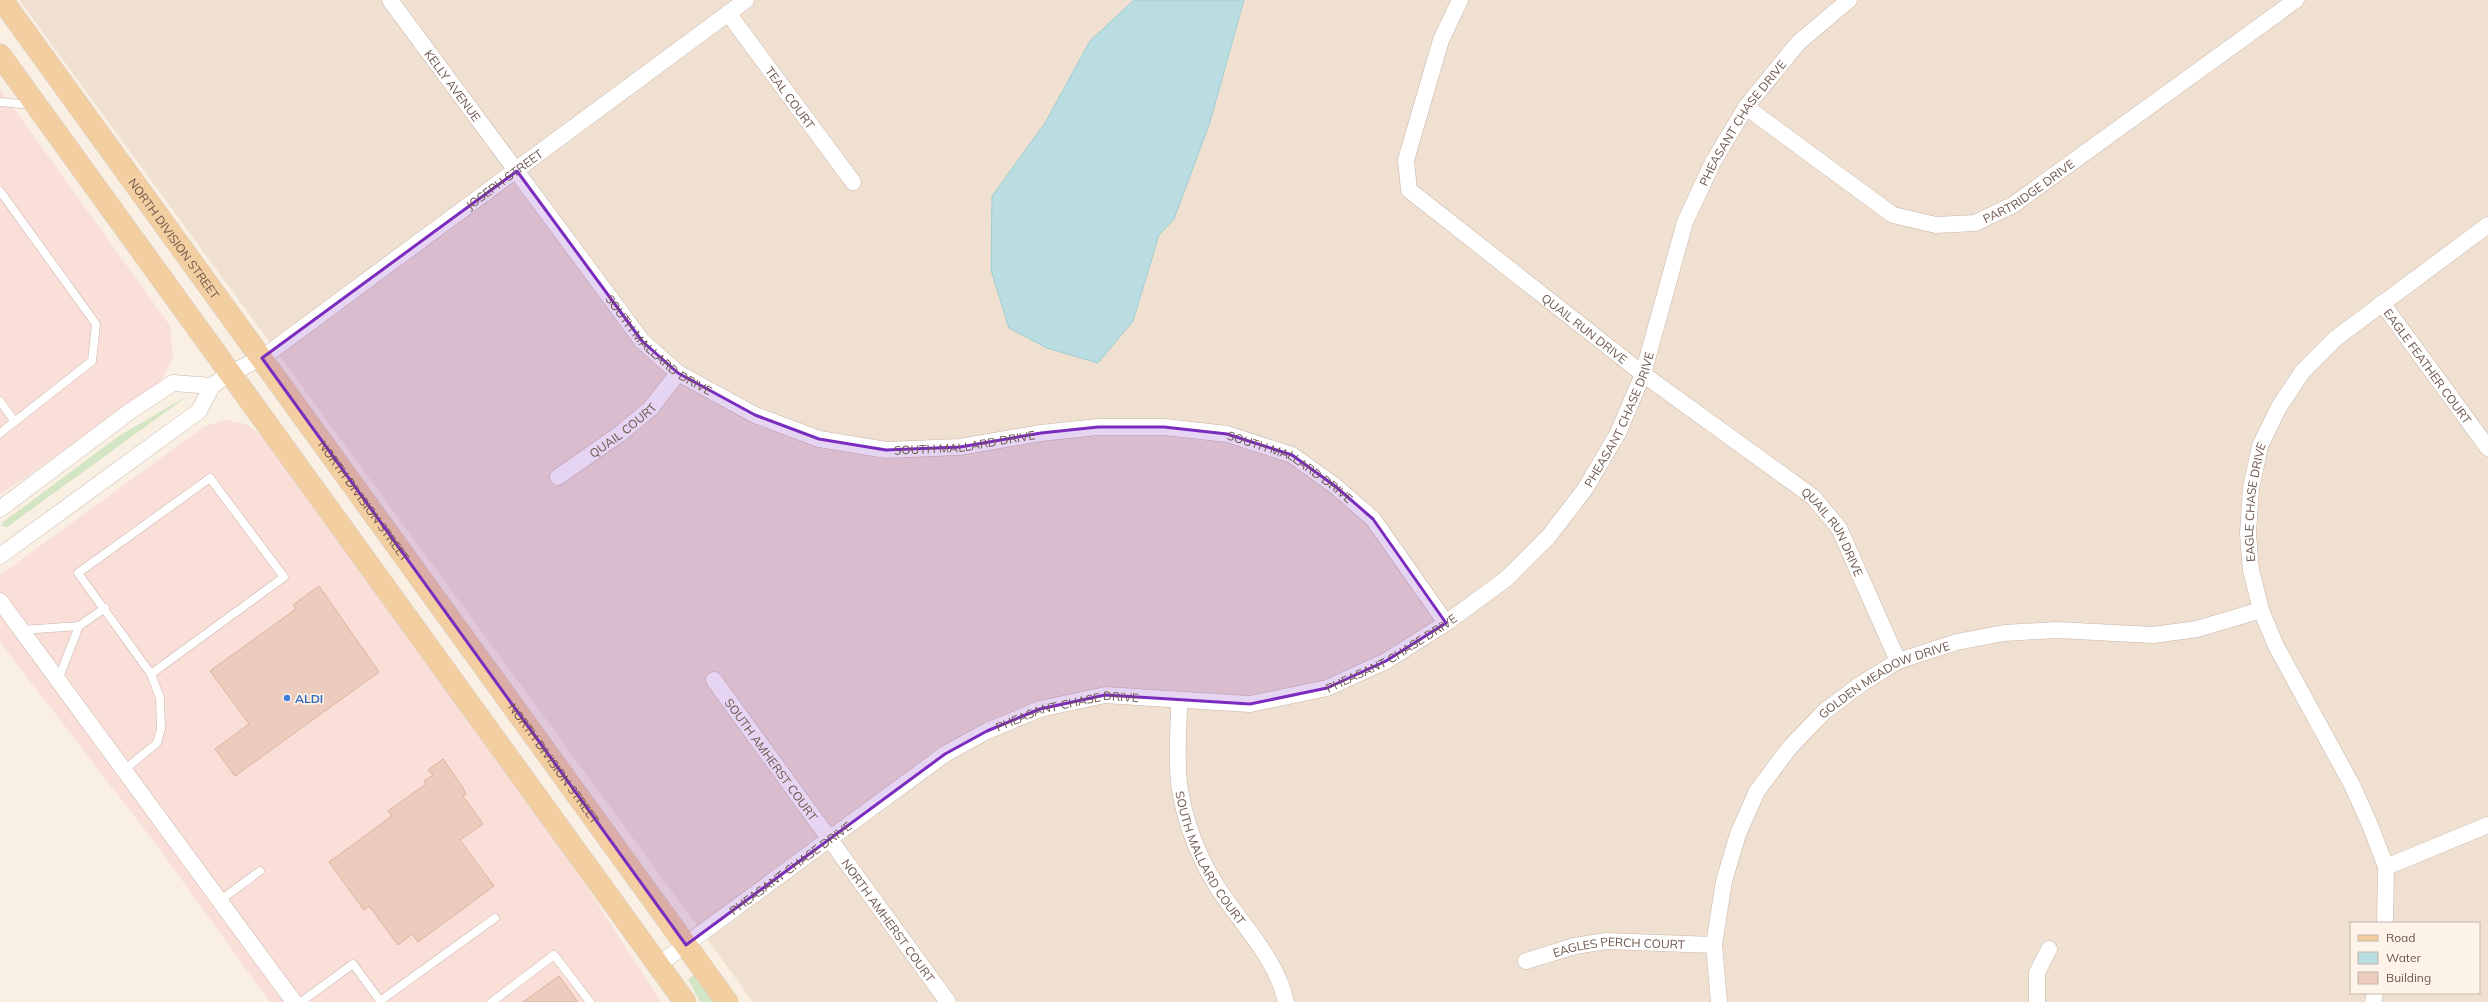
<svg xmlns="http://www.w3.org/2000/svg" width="2488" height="1002" font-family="Mulish,sans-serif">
	<rect width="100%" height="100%" fill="#f9efe2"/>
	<!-- residential -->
	<path fill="#f0e0d1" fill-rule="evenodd" d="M19,0H2488V1002H753ZM2351,923H2479V993H2351Z"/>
	<!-- commercial -->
	<g fill="#f9dfd7">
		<path d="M0,89L170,326L173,358L160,382L0,495Z"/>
		<path d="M227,420L247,425L263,436L583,881L661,1002H270L158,847L0,642V575L205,426Z"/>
	</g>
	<!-- green -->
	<g fill="#d3e5c2">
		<path d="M189,395L7,527L2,526V523L119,436Z"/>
		<path d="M694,975L714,1002H700L688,979Z"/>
	</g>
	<!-- water -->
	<path fill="#b9dde0" stroke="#a0cdd1" d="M1134,0H1244L1210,122L1174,219L1159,235L1133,321L1098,363L1047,348L1009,328L991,270L992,196L1045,123L1090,41Z"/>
	<!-- building -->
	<g fill="#ecccbc" stroke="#ddb29f">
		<path d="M319,586L379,672L235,776L215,749L249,724L210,671L296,609L293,605Z"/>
		<path d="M443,759L462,786L466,794L463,796L483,824L460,840L494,886L418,942L412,934L398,945L369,906L364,910L329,862L392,816L388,811L426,784L424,781L433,775L428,770Z"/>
		<path d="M559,976L578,1002H523Z"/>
	</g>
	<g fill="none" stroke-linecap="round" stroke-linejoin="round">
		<!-- service casing -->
		<g stroke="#c9b6aa" stroke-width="9">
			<g id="service">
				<path d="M0,102L31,105"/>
				<path d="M0,191L96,324L92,361L0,433"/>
				<path d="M0,401L15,422"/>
				<path d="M22,630L79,626L105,608"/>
				<path d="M58,680L79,626"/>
				<path d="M124,770L157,743L161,729L160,698L151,674L78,573L210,478L284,577L151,674"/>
				<path d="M219,901L260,871"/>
				<path d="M380,1001L495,918"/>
				<path d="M301,1002L353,964L381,1002"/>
				<path d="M492,1002L554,955L590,1002"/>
			</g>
		</g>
		<!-- minor casing -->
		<g stroke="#c9b6aa" stroke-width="17">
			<g id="minor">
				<path id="s1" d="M390,0L642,341L678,373L755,415L819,439L886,450L960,447L1041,433L1098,427H1164L1227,434L1292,455L1335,486L1373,519L1446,623"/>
				<path id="s2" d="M1460,0L1441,40L1406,160L1409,190L1643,374L1813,497L1839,528L1898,661"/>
				<path id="s3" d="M728,13L853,182"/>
				<path id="s4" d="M1746,107L1893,215L1936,225L1975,223L2013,205L2296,0"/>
				<path id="s5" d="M2382,303L2488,448"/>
				<path id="s6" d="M558,477L621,433L651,408L678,373"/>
				<path d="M0,509L129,412L173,383L212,386"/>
				<path id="s7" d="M0,556L199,411L212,386L230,373L262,358L746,0"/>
				<path d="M0,601L294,1002"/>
				<path id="s8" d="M714,680L948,1002"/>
				<path id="s9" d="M1179,700C1179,727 1176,756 1179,783C1184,819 1197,854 1216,885C1240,923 1276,957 1286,1002"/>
				<path d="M2386,867L2488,825"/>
				<path id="s10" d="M2385,923L2386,867L2370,825L2352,785L2276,646L2261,610L2251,570L2248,534L2251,488L2260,446L2279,407L2303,371L2336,338L2488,225"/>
				<path id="s11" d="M1526,961L1575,946L1606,941L1714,945"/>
				<path id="s12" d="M658,965L945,754L987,731L1040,709L1105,695L1250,704L1327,688L1386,661L1446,623L1506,579L1549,536L1585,489L1618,433L1643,374L1685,222L1713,162L1746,107L1798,43L1849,0"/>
				<path id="s13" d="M1719,1002L1714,945L1724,881L1738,834L1757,791L1790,747L1825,711L1861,684L1898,661L1957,642L2004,633L2057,630L2153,635L2197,629L2261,610"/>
				<path d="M2037,1002V973L2049,949"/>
				<path d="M2373,1002L2375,993"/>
			</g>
		</g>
		<!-- primary casing -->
		<g stroke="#d6cfcd" stroke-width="23">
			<g id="primary">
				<path id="s14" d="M2,0L727,1002"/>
				<path d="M0,55L685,1002"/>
			</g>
		</g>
		<!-- service -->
		<use href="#service" stroke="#fff" stroke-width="8"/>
		<!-- minor -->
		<use href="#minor" stroke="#fff" stroke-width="16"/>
		<!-- primary -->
		<use href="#primary" stroke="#f2cea0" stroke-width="22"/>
	</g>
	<!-- marked area -->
	<path fill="#7b2cbf" fill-opacity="0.2" stroke="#7b2cbf" stroke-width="3" stroke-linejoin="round" d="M517,171L642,341L678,373L755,415L819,439L886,450L960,447L1041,433L1098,427H1164L1227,434L1292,455L1335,486L1373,519L1446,623L1386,661L1327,688L1250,704L1105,695L1040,709L987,731L945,754L686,945L262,358Z"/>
	<!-- markers -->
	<circle fill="#3f7fe0" stroke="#fdf3e8" stroke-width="1.5" cx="287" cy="698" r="4"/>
	<g text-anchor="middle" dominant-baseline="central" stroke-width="3.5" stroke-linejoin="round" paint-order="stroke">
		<!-- street labels -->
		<g font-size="12" fill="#6e554b" stroke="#fdf3e8">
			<text stroke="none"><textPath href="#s1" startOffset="106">KELLY AVENUE</textPath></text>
			<text stroke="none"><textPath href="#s3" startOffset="105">TEAL COURT</textPath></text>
			<text stroke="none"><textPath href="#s12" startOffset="1484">PHEASANT CHASE DRIVE</textPath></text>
			<text stroke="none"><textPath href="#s7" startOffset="633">JOSEPH STREET</textPath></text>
			<text stroke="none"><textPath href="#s4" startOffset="328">PARTRIDGE DRIVE</textPath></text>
			<text stroke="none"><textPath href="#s14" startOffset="294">NORTH DIVISION STREET</textPath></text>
			<text stroke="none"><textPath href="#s2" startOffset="423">QUAIL RUN DRIVE</textPath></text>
			<text stroke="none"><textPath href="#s1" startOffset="439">SOUTH MALLARD DRIVE</textPath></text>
			<text stroke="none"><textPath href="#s5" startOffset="78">EAGLE FEATHER COURT</textPath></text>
			<text stroke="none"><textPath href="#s12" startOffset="1160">PHEASANT CHASE DRIVE</textPath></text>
			<text stroke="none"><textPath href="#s6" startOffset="80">QUAIL COURT</textPath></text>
			<text stroke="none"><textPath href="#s1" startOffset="775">SOUTH MALLARD DRIVE</textPath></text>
			<text stroke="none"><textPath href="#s1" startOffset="1111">SOUTH MALLARD DRIVE</textPath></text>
			<text stroke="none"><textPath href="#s14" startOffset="618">NORTH DIVISION STREET</textPath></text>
			<text stroke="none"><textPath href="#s10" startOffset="452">EAGLE CHASE DRIVE</textPath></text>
			<text stroke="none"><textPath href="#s2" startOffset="747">QUAIL RUN DRIVE</textPath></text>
			<text stroke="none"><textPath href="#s12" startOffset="825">PHEASANT CHASE DRIVE</textPath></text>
			<text stroke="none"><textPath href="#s13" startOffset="391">GOLDEN MEADOW DRIVE</textPath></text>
			<text stroke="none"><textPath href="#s12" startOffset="488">PHEASANT CHASE DRIVE</textPath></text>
			<text stroke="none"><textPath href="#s8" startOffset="98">SOUTH AMHERST COURT</textPath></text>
			<text stroke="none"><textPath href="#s14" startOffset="942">NORTH DIVISION STREET</textPath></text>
			<text stroke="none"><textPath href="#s9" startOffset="165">SOUTH MALLARD COURT</textPath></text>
			<text stroke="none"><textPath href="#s12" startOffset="164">PHEASANT CHASE DRIVE</textPath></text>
			<text stroke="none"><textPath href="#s8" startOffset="297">NORTH AMHERST COURT</textPath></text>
			<text stroke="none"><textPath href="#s11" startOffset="95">EAGLES PERCH COURT</textPath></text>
		</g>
		<!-- shop labels -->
		<g font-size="12" font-weight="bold" fill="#366cbe" stroke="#fdf3e8" text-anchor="start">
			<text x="295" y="698">ALDI</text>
		</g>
	</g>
	<!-- legend -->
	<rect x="2350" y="922" width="130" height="72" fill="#fdf3e8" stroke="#c4b4a9"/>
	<rect x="2358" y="935" width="20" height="6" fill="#f2cea0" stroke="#c4b4a9"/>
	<text x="2386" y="942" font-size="12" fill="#6e554b">Road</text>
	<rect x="2358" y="952" width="20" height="12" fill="#b9dde0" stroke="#c4b4a9"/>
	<text x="2386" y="962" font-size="12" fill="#6e554b">Water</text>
	<rect x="2358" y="972" width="20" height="12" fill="#ecccbc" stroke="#c4b4a9"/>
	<text x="2386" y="982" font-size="12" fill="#6e554b">Building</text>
</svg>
